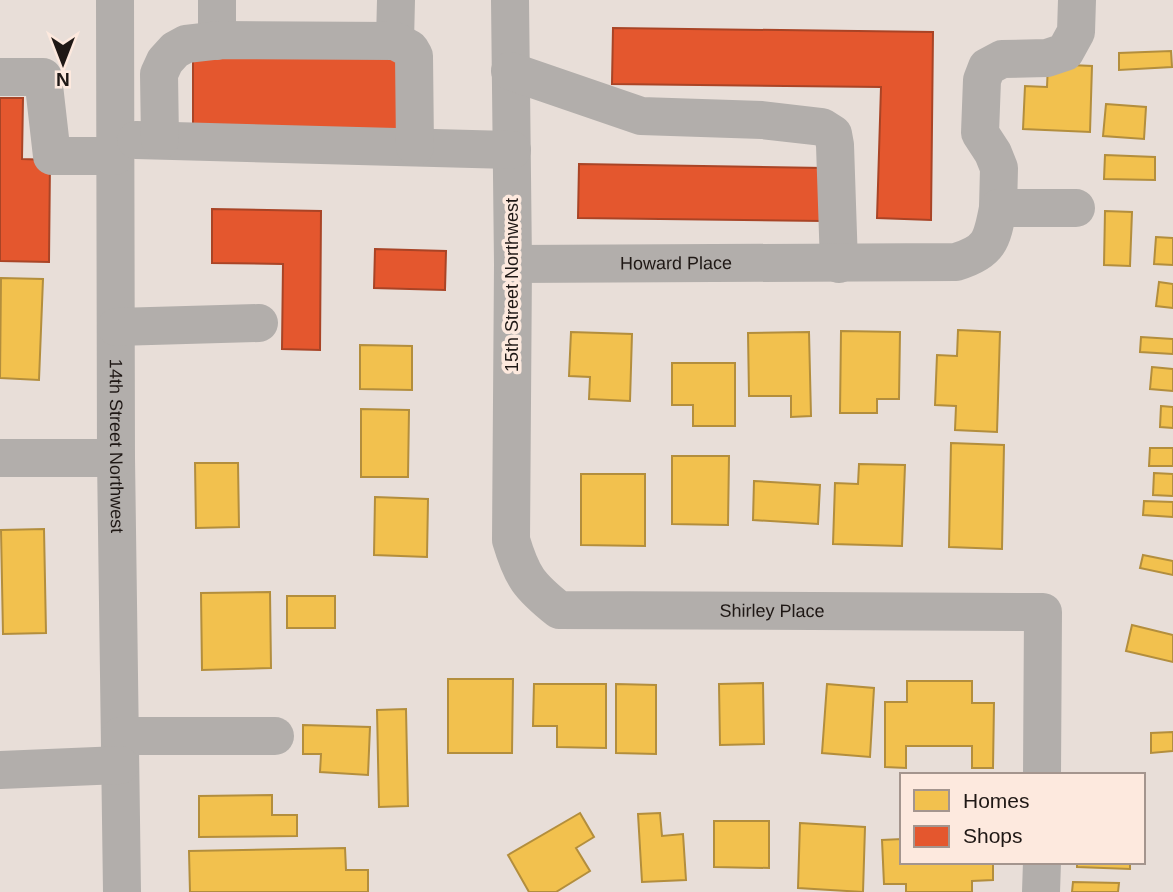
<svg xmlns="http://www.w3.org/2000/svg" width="1173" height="892" font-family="Arial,sans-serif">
	<rect width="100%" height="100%" fill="#e8ded8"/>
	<!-- homes -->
	<g fill="#f2c14e" stroke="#b38e3d" stroke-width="2">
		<path d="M1171,51L1172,67L1119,70V53Z"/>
		<path d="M1048,64L1092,66L1090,132L1023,129L1025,86L1047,87Z"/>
		<path d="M1106,104L1146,107L1144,139L1103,136Z"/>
		<path d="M1105,155L1155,157V180L1104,179Z"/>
		<path d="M1105,211L1132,212L1130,266L1104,265Z"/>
		<path d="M1156,237L1173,238V265L1154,264Z"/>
		<path d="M1,278L43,279L39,380L0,378Z"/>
		<path d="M1159,282L1173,284V308L1156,306Z"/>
		<path d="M958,330L1000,332L997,432L955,430L956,406L935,405L937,355L957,356Z"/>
		<path d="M841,331L900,332L899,399H877V413H840Z"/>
		<path d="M571,332L632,334L630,401L589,399L590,377L569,376Z"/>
		<path d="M809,332L811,416L791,417V396H749L748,333Z"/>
		<path d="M1141,337L1173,339V354L1140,352Z"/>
		<path d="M360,345L412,346V390L360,389Z"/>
		<path d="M672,363H735V426H693V405H672Z"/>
		<path d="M1152,367L1173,369V391L1150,389Z"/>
		<path d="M1161,406L1173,407V428L1160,427Z"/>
		<path d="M361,409L409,410L408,477H361Z"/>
		<path d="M951,443L1004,445L1002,549L949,547Z"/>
		<path d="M1150,448H1173V466H1149Z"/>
		<path d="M672,456H729L728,525L672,524Z"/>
		<path d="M195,463H238L239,527L196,528Z"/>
		<path d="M859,464L905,465L902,546L833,544L835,483L858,484Z"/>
		<path d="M1154,473L1173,474V496L1153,495Z"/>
		<path d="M581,474H645V546L581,545Z"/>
		<path d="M754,481L820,485L818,524L753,520Z"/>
		<path d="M375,497L428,499L427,557L374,555Z"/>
		<path d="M1144,501L1173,502V517L1143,515Z"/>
		<path d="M44,529L46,633L3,634L1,530Z"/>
		<path d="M1143,555L1173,561V575L1140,568Z"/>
		<path d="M270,592L271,668L202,670L201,593Z"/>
		<rect x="287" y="596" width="48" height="32"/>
		<path d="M1132,625L1173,635V662L1126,651Z"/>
		<path d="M448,679H513L512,753H448Z"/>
		<path d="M907,681H972V703H994L993,768H972V746H906V768L885,767V702H907Z"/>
		<path d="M763,683L764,744L720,745L719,684Z"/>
		<path d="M534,684H606V748L557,747V726H533Z"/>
		<path d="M616,684L656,685V754L616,753Z"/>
		<path d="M827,684L874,688L870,757L822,753Z"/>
		<path d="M406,709L408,806L379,807L377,710Z"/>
		<path d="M303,725L370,727L368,775L320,772L321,754H303Z"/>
		<path d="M1173,732V751L1151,753V733Z"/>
		<path d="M272,795V815H297V836L199,837V796Z"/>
		<path d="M580,813L594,837L576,848L590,871L556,892H529L508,855Z"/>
		<path d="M660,813L662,836L683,834L686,880L642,882L638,814Z"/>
		<path d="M714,821H769V868L714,867Z"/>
		<path d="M800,823L865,827L863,892L798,888Z"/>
		<path d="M902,839V862H993V880L972,881V892H906V884H884L882,840Z"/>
		<path d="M345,848L346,870H368V892H190L189,851Z"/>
		<path d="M1077,862H1130V869L1077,867Z"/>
		<path d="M1073,882L1119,883L1118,892H1072Z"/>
	</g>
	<!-- shops -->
	<g fill="#e4572e" stroke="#a94426" stroke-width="2">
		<path d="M613,28L933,32L931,220L877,218L881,87L612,84Z"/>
		<rect x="193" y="52" width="209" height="81"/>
		<path d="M0,98H23L22,159L50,160L49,262L0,261Z"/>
		<path d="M579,164L824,168L823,221L578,218Z"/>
		<path d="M212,209L321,211L320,350L282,349L283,264L212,263Z"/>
		<path d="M375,249L446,251L445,290L374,288Z"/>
	</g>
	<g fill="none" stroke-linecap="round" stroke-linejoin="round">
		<!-- minor -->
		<g stroke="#b2aeab" stroke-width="38">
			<path id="s1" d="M115,0L116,458L122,892"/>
			<path d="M217,0V41"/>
			<path id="s2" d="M510,0L513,264L511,540C522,577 529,586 559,610L1043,612L1042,775"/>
			<path d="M395,41L396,0"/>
			<path d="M510,71L641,116L762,120L822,127L833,134L835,145L839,264"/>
			<path d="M0,77H43L52,156H115"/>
			<path d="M136,140L512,150"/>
			<path d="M160,140L159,74L165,61L175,50L186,44L221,40L395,41L410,49L414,56L415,147"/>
			<path d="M998,208L999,168L993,153L980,133L982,80L987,67L1002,59L1047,58L1065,52L1076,32L1077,0"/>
			<path id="s3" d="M513,264L956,262C990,252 992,240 998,208H1076"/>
			<path d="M116,327L259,323"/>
			<path d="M0,458H116"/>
			<path d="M120,736H275"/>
			<path d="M0,770L120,765"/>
			<path d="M1041,892L1042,862"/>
		</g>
	</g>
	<g text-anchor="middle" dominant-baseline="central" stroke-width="7" stroke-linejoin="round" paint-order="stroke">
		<!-- street labels -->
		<g font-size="18" fill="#1f1815" stroke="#fde9de">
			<text stroke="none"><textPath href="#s3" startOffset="163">Howard Place</textPath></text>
			<text transform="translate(512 285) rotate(-90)">15th Street Northwest</text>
			<text stroke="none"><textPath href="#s1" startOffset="446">14th Street Northwest</textPath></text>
			<text stroke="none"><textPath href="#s2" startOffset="840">Shirley Place</textPath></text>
		</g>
	</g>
	<!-- legend -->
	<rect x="900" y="773" width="245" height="91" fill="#fde9de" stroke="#a4958e" stroke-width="2"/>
	<rect x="914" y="790" width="35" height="21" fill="#f2c14e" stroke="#a4958e" stroke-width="2"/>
	<text x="963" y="808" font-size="21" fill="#1f1815">Homes</text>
	<rect x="914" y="826" width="35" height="21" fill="#e4572e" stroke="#a4958e" stroke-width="2"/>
	<text x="963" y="843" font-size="21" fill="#1f1815">Shops</text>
	<!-- north arrow -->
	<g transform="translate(63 63) rotate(180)" stroke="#fde9de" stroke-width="5" paint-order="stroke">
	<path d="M0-5L12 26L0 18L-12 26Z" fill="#1f1815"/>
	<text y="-10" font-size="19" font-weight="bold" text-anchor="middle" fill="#1f1815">N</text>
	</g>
</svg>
